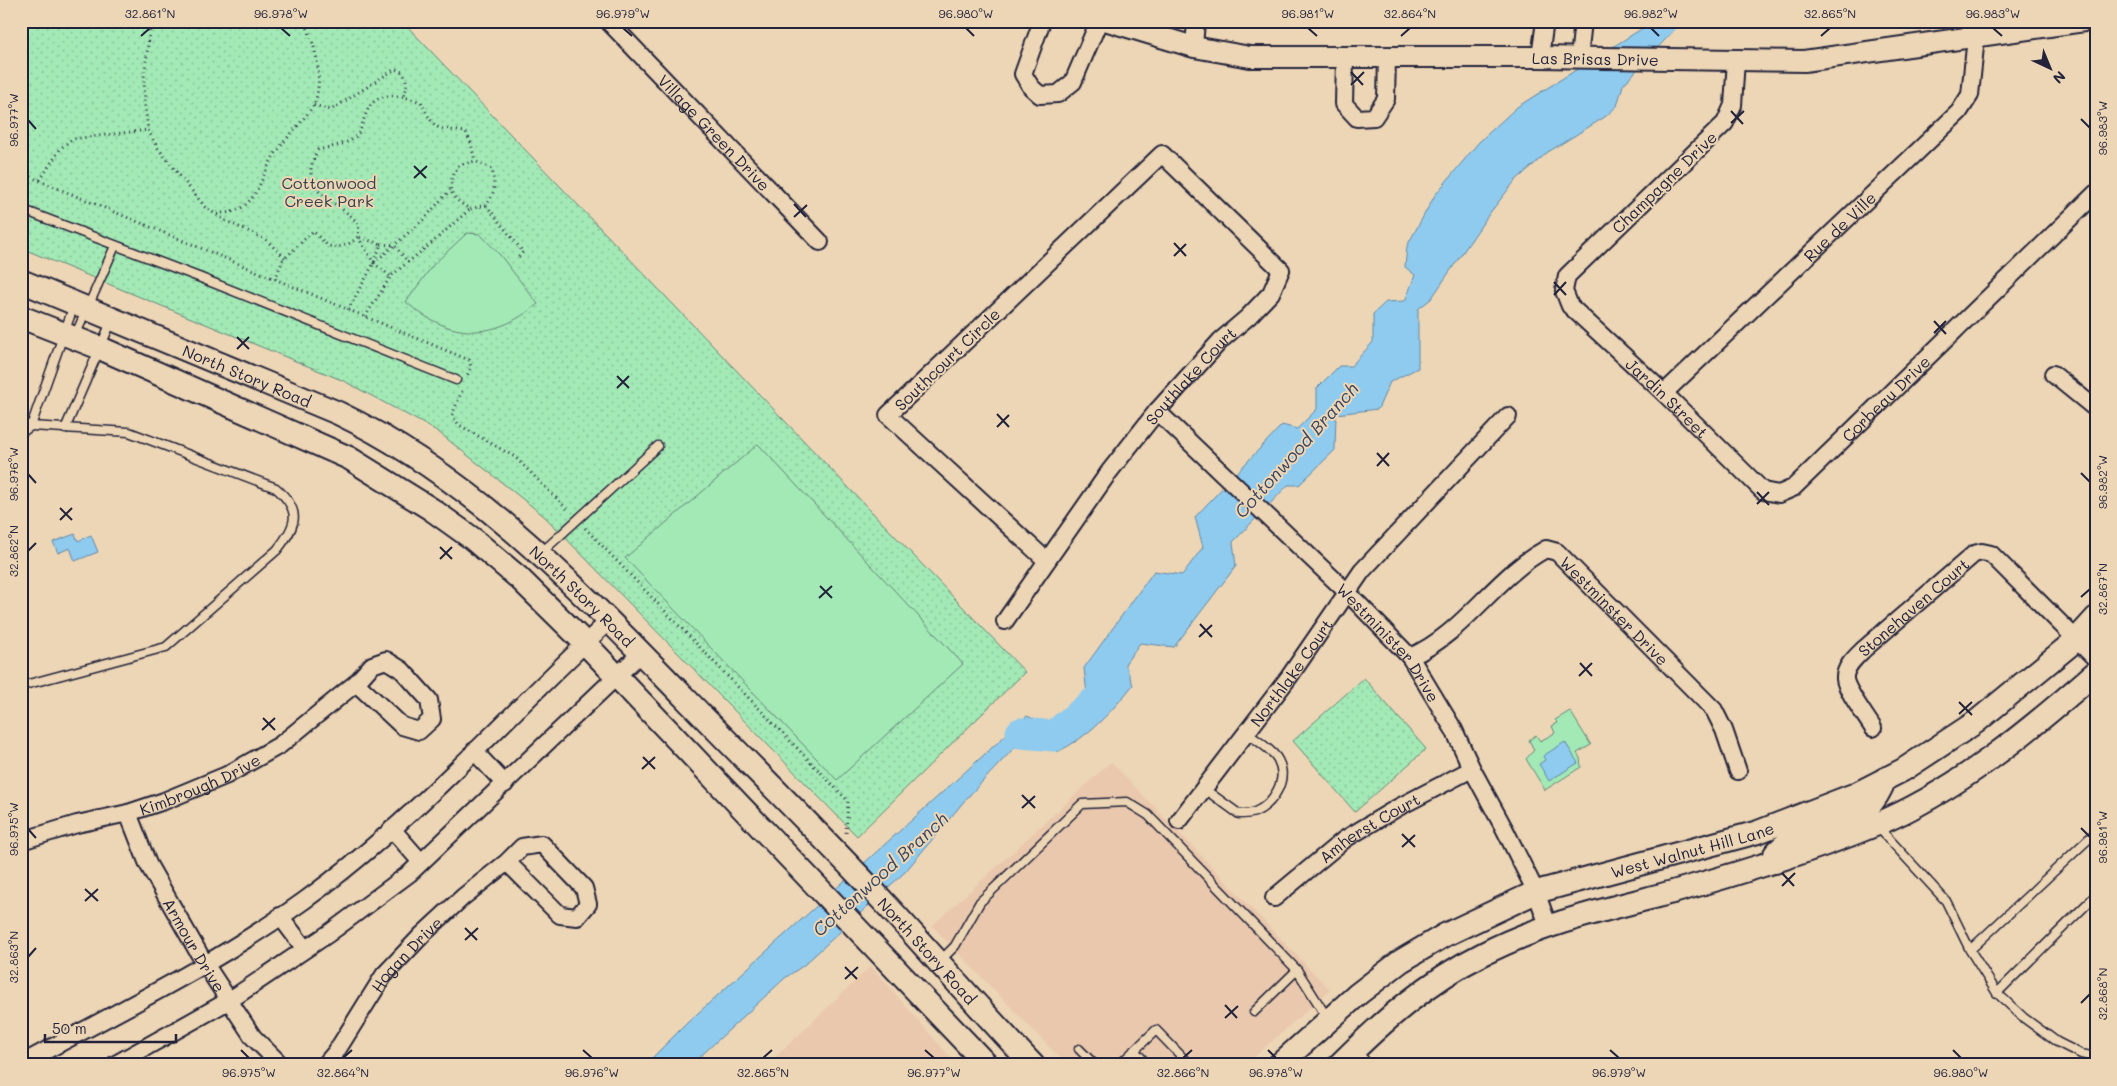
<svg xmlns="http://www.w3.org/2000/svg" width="2117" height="1086" font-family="Mali,sans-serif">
	<defs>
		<pattern id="green-dots" width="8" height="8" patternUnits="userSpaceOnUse" patternTransform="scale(1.25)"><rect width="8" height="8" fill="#a2e9b5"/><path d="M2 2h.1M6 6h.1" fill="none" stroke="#8bc89d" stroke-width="1.8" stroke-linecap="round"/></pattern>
	</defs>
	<rect width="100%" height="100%" fill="#edd6b5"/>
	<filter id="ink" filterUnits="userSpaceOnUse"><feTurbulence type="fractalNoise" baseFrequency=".02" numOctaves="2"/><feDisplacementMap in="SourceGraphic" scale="10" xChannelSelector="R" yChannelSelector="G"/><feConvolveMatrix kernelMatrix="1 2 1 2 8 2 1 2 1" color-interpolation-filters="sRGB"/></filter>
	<g filter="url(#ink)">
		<!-- built -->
		<g fill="#e9c8ad">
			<path d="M1111,762L1330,990L1245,1065H1067L932,926Z"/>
			<path d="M871,966L957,1065H767Z"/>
		</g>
		<!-- green -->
		<g fill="url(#green-dots)" stroke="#628678">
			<path d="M21,21H402L1025,672L857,836L544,516L437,431L344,381L21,248Z"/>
			<path d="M1364,678L1426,749L1355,812L1293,741Z"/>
		</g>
		<!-- pitch -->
		<g fill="#a2e9b5" stroke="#628678">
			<path d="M467,233L480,234L500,255L538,304C492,341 451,340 406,302L433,265Z"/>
			<path d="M758,444L963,664L837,780L625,558Z"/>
			<path d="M1570,711L1591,745L1577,753L1580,758L1581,767L1545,790L1526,759L1534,750L1529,740L1536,735L1540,741L1555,733L1552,726L1558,723L1555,720Z"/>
		</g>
		<!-- water -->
		<g fill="#8ecbee" stroke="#6387a6">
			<path d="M1654,21H1684L1677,27L1623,85L1617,106L1605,117L1548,152L1515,181L1489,214L1431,299L1418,309V368L1390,382L1378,409L1336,414L1335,450L1299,485H1288L1233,542L1236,566L1174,647L1140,643L1125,664L1133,685C1111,712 1089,737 1057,752L1044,739H1029L1015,747L966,799L905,872L804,965L785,978L691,1065H645L687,1023L1027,716L1053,728L1076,732L1089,711L1084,668L1154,571L1182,575L1203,547L1195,517L1282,425L1297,429L1317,409V388L1339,366H1351L1373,342V314L1386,302L1405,301L1415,275L1405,267L1407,246L1435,195L1479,142L1517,107Z"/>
			<path d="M75,534L78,541L91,535L98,552L75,561L70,548L58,553L53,542Z"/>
			<path d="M1565,742L1578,763L1549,781L1539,764L1545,760L1543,756Z"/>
		</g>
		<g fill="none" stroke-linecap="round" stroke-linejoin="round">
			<!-- river -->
			<path stroke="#8ecbee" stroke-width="31" d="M1021,733L1054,736L1102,696L1113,675"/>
			<!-- service casing -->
			<g stroke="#22223b" stroke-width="11">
				<g id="service">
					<path d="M21,209L201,278L456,380"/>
					<path d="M75,336L115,246"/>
					<path d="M21,423L31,426L129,432L276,488C302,511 297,525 277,550L166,647L21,686"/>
					<path d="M65,429L112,320"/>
					<path d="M21,433L31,426L74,305"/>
					<path d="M542,552L658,446"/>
					<path d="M1203,788L1239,814C1244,814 1250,814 1255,812C1273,804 1289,780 1278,760C1274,751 1254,738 1245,732"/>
					<path d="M1878,827L1946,901L1970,950L1997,993L2024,1018L2057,1042L2081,1054L2096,1057"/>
					<path d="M1970,950L2096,832"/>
					<path d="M940,961L955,946L980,902L1082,804L1127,802L1148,815L1297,970L1328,1019"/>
					<path d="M1997,993L2096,895"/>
					<path d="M1254,1012L1297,970"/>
					<path d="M1079,1049L1095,1065"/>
					<path d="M1134,1050L1145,1062"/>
					<path d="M1357,1052L1369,1065"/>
					<path d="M1119,1065L1156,1030L1190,1065"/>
				</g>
			</g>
			<!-- minor casing -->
			<g stroke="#22223b" stroke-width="20">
				<g id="minor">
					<path id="s1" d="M608,21L820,242"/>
					<path d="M1042,21L1023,74L1031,87L1040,95L1058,94L1073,82L1099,21"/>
					<path d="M1194,47L1196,21"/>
					<path d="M1540,57L1545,21"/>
					<path d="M1345,58L1344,104L1357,118L1374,117L1386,99L1387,58"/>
					<path d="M1579,58L1583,21"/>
					<path id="s2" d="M1736,60L1733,105L1725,123L1567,276L1564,291L1570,306L1664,393L1763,491L1779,494L1793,488L2096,193"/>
					<path d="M2053,374L2096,409"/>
					<path id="s3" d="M1664,393L1959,112L1970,95L1976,37"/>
					<path id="s4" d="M1157,411L1348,593L1410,657L1454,730L1472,769L1505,830L1536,892L1548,925"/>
					<path id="s5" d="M1005,621L1109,472L1157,411L1221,340L1248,317L1271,293L1281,270L1162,154L888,415L1047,561"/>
					<path id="s6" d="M1410,657C1464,634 1495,576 1546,549L1557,552L1714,710L1724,730L1738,771"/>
					<path id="s7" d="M1873,728C1867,718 1846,690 1845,679C1844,667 1856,657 1864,649L1974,554L1982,552L1991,554L2096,659"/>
					<path d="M474,751L505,784"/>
					<path id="s8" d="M128,813L148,864L205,964L253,1037L281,1065"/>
					<path id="s9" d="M1179,821L1289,677L1362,571L1508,416"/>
					<path d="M392,829L421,862"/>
					<path id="s10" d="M21,841L77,824L128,813L164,801L227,775L280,745L356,683L372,665L386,660L402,670L429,700L432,719L419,731L402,726L356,683"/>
					<path id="s11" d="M1274,898L1345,839L1397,808L1472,769"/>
					<path d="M280,916L305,949"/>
					<path d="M21,1064C117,1012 216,964 305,900C417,819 509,713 610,620"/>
					<path d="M114,1065L230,1000L328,934L410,873L641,653"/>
					<path id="s12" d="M325,1065L336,1052L384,975L423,934L463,897L507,862L522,847L542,844L584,888L588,904L577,917L560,915L507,862"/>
				</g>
			</g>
			<!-- tertiary casing -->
			<g stroke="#22223b" stroke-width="24">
				<g id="tertiary">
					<path id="s13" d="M1108,21L1194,47L1250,57H1540L1804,61L2084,21"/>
				</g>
			</g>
			<!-- secondary casing -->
			<g stroke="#22223b" stroke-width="26">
				<g id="secondary">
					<path id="s14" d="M21,281L338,413C476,479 580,591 685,698C754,769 826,839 893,912C940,963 985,1015 1033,1065"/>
					<path d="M21,317L100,348L349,458L431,509L473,539L519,578L585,643L987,1065"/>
					<path d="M1775,862V854C1790,837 1812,828 1833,821C1845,818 1860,814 1869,806C1877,798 1881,789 1885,779"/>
					<path id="s15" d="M1279,1065L1358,994L1401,961L1445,935L1536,892L1758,832L1856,794L1903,770L1976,722L2076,640L2096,618"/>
					<path d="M1339,1065C1382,1022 1428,981 1483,954C1543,923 1608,909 1673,892C1741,873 1809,852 1875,825C1957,791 2030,730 2096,672"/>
				</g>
			</g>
			<!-- path -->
			<g stroke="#22223b" stroke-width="3" stroke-dasharray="1 4" stroke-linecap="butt">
				<path d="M151,21L144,77L145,106L148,130L157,147L205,207L226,221L265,239L285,258"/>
				<path d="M314,105L331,110L395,69L402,72C408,80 407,87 404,96"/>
				<path d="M21,173L469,360L471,367L467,376"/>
				<path d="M40,180L61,148L72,139L148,130"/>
				<path d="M486,205L470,209C448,197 445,186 459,165L475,161L492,169C495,184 496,193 486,205L523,252L517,259"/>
				<path d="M217,213C257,215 258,180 275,154C287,137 302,122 314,105C324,79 316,45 304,21"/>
				<path d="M358,237L374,263L390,276"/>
				<path d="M381,244L394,245L408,262"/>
				<path d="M374,263L424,219L450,190"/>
				<path d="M275,279L283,260L313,231L328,246C341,248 348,246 358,237L359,225C340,199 293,194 318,150C330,147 346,145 355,137C362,131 362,123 365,116C375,88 399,95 421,102C437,133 433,127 466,132L471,143L475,161"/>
				<path d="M348,310L374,263L381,244L358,237"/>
				<path d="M365,317L391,276L434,241L470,209"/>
				<path d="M462,391L452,415L459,425L515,457L569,511"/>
				<path d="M585,528L848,801L846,833"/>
			</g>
			<!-- service -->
			<use href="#service" stroke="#edd6b5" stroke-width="8"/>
			<!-- minor -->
			<use href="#minor" stroke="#edd6b5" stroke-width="16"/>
			<!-- tertiary -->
			<use href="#tertiary" stroke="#edd6b5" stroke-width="20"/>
			<!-- secondary -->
			<use href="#secondary" stroke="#edd6b5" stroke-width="22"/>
		</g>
	</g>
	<!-- ticks -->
	<path fill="none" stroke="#22223b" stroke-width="2" d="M281,28L290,36M623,28L632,36M966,28L974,36M1308,28L1317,36M1651,28L1659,36M1993,28L2002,36M141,36L150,28M1401,36L1410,28M1821,36L1830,28M1351,72L1363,85M1351,85L1364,72M1731,111L1743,124M2081,119L2090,128M28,120L36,129M1731,123L1744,111M414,166L426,178M414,178L427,166M794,204L806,217M794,217L807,205M1174,243L1186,256M1174,256L1186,244M1554,282L1566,295M1554,295L1566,282M1934,321L1946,334M1934,333L1946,321M237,337L249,349M237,349L249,337M617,376L629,388M617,388L629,376M997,414L1009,427M997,427L1009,415M1377,453L1389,466M1377,466L1389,453M2081,473L2090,482M28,474L36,483M1757,492L1769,505M1757,504L1769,492M60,508L72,520M60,520L72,508M440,547L452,559M28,551L36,543M440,559L452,547M820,586L832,598M2081,597L2090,589M819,598L832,586M1200,624L1212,637M1199,637L1212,625M1580,663L1592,676M1579,676L1592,663M1959,702L1972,715M1959,714L1972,702M263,718L275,730M262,730L275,718M643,757L655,769M642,769L655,757M1022,795L1035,808M1022,808L1035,796M2081,828L2090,837M28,829L36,838M1402,834L1415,847M1402,847L1415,835M1782,873L1794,886M1782,886L1795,873M85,889L98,901M85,901L98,889M465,928L477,940M465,940L478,928M28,957L36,948M845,967L857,979M845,979L858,967M2081,1003L2090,994M1225,1005L1237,1018M1225,1018L1238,1006M241,1050L249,1058M583,1050L592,1058M925,1050L934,1058M1268,1050L1276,1058M1610,1050L1619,1058M1953,1050L1961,1058M343,1058L352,1050M763,1058L772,1050M1183,1058L1192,1050"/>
	<g text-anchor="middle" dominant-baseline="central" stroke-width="4" stroke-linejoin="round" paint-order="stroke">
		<!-- street labels -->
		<g font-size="16" fill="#22223b" stroke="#edd6b5">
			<text stroke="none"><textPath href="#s13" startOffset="492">Las Brisas Drive</textPath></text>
			<text stroke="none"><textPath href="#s1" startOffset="154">Village Green Drive</textPath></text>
			<text transform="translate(1664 182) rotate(-44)">Champagne Drive</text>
			<text stroke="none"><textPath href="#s3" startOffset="242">Rue de Ville</textPath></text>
			<text transform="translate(947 359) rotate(-44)">Southcourt Circle</text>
			<text stroke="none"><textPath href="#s14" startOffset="245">North Story Road</textPath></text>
			<text stroke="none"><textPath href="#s5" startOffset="308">Southlake Court</textPath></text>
			<text stroke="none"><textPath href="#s2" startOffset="450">Jardin Street</textPath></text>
			<text stroke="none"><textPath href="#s2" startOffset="744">Corbeau Drive</textPath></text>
			<text stroke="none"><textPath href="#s14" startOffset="650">North Story Road</textPath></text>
			<text stroke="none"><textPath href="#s7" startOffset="158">Stonehaven Court</textPath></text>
			<text stroke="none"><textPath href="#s6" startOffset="268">Westminster Drive</textPath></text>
			<text stroke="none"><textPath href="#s4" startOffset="328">Westminister Drive</textPath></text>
			<text stroke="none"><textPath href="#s9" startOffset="186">Northlake Court</textPath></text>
			<text stroke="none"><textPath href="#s10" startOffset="188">Kimbrough Drive</textPath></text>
			<text stroke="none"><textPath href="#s11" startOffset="119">Amherst Court</textPath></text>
			<text stroke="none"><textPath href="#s15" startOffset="474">West Walnut Hill Lane</textPath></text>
			<text stroke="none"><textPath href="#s8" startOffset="148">Armour Drive</textPath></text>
			<text stroke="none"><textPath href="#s14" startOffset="1145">North Story Road</textPath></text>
			<text stroke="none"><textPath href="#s12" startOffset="138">Hogan Drive</textPath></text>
		</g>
		<!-- park labels -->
		<g font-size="16" fill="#35404d" stroke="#edd6b5">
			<text x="329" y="182">Cottonwood<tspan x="329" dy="18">Creek Park</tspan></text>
		</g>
		<!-- water labels -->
		<g font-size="18" font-style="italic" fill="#38445f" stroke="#edd6b5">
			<text transform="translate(1296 450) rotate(-48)">Cottonwood Branch</text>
			<text transform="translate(880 874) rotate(-42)">Cottonwood Branch</text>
		</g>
	</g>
	<!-- margin -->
	<rect width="2117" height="1086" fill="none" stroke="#edd6b5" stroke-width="55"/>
	<!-- north arrow -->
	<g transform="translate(2050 68) rotate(136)" stroke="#edd6b5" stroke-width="4" paint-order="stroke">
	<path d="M0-4L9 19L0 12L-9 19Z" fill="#22223b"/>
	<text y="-8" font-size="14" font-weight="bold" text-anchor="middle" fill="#22223b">N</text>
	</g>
	<!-- scale -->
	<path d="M45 1034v8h131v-8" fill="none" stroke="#22223b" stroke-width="2.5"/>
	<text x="52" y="1034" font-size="15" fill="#22223b" stroke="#edd6b5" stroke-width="4" paint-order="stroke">50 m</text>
	<rect x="28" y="28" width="2062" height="1030" fill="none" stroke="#22223b" stroke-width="2"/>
	<g font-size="12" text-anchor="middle" fill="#22223b">
		<text x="150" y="18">32.861°N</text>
		<text x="281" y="18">96.978°W</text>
		<text x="623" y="18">96.979°W</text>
		<text x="966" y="18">96.980°W</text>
		<text x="1308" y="18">96.981°W</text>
		<text x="1410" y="18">32.864°N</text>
		<text x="1651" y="18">96.982°W</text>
		<text x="1830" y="18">32.865°N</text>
		<text x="1993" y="18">96.983°W</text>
		<text transform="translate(14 120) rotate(-90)" y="4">96.977°W</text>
		<text transform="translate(2103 128) rotate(-90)" y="4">96.983°W</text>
		<text transform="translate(14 474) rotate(-90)" y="4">96.976°W</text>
		<text transform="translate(2103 482) rotate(-90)" y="4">96.982°W</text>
		<text transform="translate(14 551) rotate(-90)" y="4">32.862°N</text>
		<text transform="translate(2103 589) rotate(-90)" y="4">32.867°N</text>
		<text transform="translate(14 829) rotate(-90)" y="4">96.975°W</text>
		<text transform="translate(2103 837) rotate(-90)" y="4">96.981°W</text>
		<text transform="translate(14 957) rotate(-90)" y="4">32.863°N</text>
		<text transform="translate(2103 994) rotate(-90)" y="4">32.868°N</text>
		<text x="249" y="1077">96.975°W</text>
		<text x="343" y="1077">32.864°N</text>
		<text x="592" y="1077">96.976°W</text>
		<text x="763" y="1077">32.865°N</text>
		<text x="934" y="1077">96.977°W</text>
		<text x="1183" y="1077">32.866°N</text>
		<text x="1276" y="1077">96.978°W</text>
		<text x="1619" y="1077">96.979°W</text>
		<text x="1961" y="1077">96.980°W</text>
	</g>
</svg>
